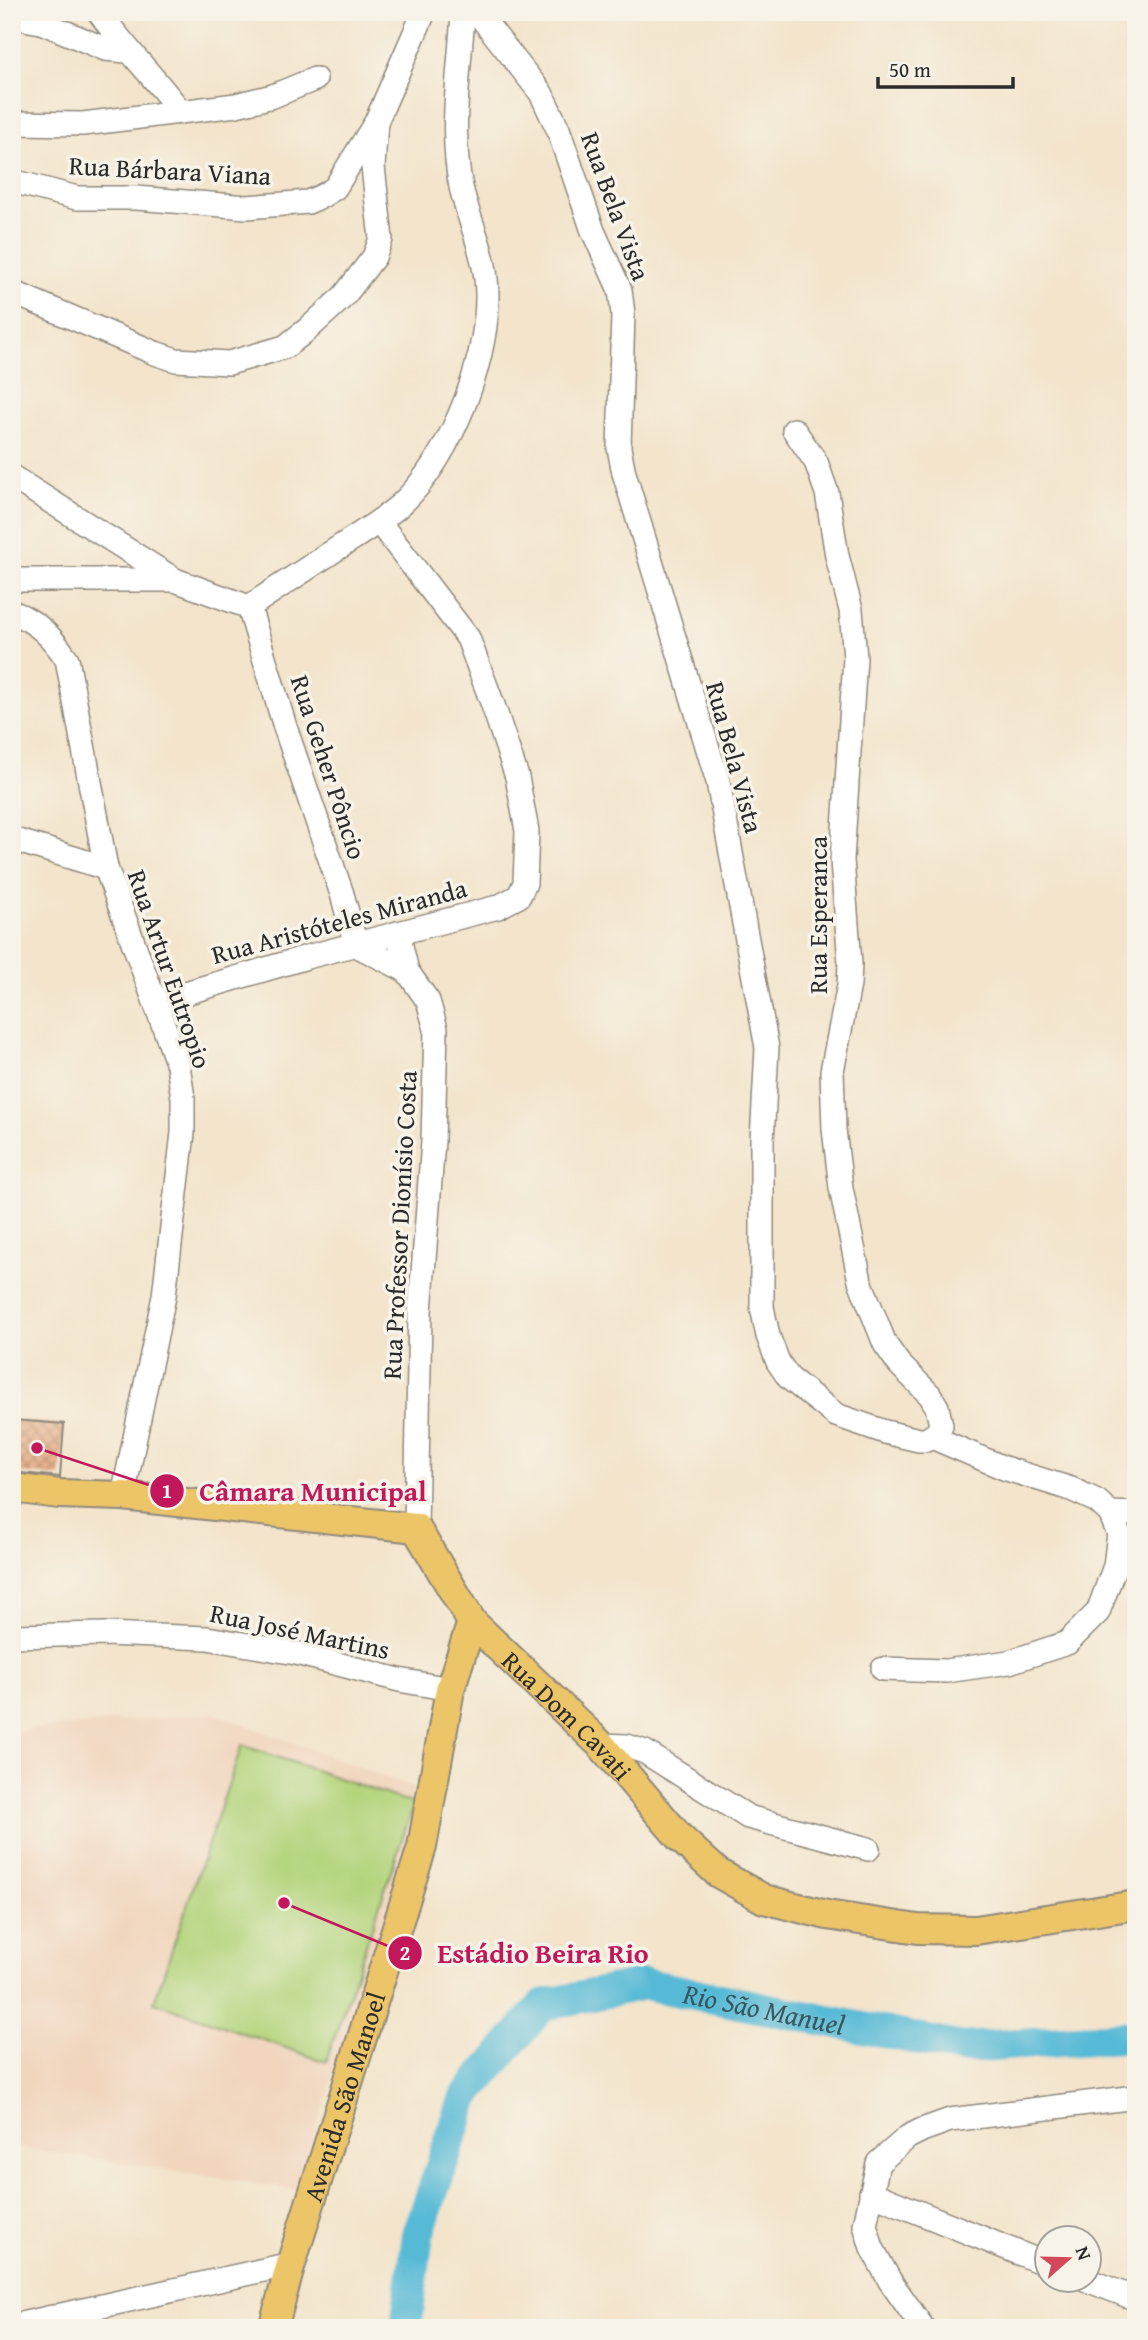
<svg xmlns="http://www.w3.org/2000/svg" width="1148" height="2340" font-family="'Gentium Book Plus',serif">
	<defs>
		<pattern id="building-cross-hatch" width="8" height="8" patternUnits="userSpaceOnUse" patternTransform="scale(1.75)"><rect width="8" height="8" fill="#e5a980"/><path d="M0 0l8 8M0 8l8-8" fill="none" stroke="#ba8a69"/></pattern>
	</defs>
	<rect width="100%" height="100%" fill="#f7f3e8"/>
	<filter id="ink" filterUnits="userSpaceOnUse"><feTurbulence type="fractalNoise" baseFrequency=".0143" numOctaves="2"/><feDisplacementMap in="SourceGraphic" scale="14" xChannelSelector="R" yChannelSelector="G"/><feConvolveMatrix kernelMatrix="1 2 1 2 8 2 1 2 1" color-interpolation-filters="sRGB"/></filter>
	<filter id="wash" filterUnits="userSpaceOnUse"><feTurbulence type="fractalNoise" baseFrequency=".00686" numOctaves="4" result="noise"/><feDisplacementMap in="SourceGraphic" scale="28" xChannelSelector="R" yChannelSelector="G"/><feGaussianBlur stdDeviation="1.57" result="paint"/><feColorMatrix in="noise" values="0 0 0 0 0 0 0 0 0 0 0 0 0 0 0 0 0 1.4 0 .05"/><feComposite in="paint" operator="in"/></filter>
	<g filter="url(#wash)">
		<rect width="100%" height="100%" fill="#f3e4cb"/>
		<!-- built -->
		<path fill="#f1d5bd" d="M213,1713L421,1790L377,1944L296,2190L12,2146V1731Z"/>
		<!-- pitch -->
		<path fill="#b3d47b" stroke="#6f8053" stroke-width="2" d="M242,1745L414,1804L326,2062L154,2002Z"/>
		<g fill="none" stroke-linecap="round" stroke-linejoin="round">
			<!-- river -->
			<path stroke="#57bad6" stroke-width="32" id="s1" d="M406,2328L418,2234L465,2097L543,2005L645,1984L962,2048L1136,2036"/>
		</g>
		<g id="blocks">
			<!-- building -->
			<path fill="url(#building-cross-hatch)" d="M12,1420L64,1424L60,1477L12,1472Z"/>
		</g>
	</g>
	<g filter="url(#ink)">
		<use href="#blocks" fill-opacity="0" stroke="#8f887b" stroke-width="2"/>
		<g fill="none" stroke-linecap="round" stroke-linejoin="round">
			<!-- minor casing -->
			<g stroke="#8f887b" stroke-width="26">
				<g id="minor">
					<path d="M99,12C124,47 154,77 180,111"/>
					<path d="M477,12L541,93L558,129L593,231L620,290L623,314L619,448L624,473L718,782L767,1048L762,1141V1307L768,1336L778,1362L789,1378L836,1415L885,1432L919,1440H926L937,1433L941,1425L937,1407L930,1395L899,1364L885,1344L860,1281L841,1188L834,1129L832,1071L849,985L850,963L842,860L855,658L851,610L837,556L827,493L816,462L794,430"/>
					<path d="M12,17L41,22L105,49L127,51"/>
					<path d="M12,123L83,124L236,105L273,96L315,79"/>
					<path d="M12,181L77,198H136L247,207L308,202L322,196L335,188L376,122L424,12"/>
					<path d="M12,292L155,353L176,360L229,363L285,347L308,329L344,296L374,257L381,239L373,167L376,122"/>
					<path d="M12,477L175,580L249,607"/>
					<path d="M12,580H175"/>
					<path d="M249,607C278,587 308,568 338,548C358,535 380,522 399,506C452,459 494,349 486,279C483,248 468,218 461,187C449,130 460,70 463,12"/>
					<path d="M249,607L285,727L342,894L356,945L407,971"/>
					<path d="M12,612C38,622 52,637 67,659L106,868L178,1065L183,1098V1133L164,1296L123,1496"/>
					<path d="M12,839L106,868"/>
					<path d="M398,933L407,971L428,1001L436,1029L433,1141L420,1312L416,1528"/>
					<path d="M155,1002L307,957L498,907L519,896L525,883L527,831L517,777L493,705L468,638L379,522"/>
					<path d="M1110,1513L1136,1514"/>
					<path d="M12,1636L105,1634L207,1638L296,1653L399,1680L450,1689"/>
					<path d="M883,1669L946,1671L1009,1662L1067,1643L1098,1612L1115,1566L1119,1534L1110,1513L1097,1501L1071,1489L1004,1468L932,1437"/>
					<path d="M601,1745L627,1746L645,1752L748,1817L868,1849"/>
					<path d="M871,2193L1046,2264"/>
					<path d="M1087,2280L1136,2299"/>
					<path d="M12,2326L291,2264"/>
					<path d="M923,2328L890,2281L872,2248L865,2225L878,2163L908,2137L922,2130L950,2120L1136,2097"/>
				</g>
			</g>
			<!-- major casing -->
			<g stroke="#8f887b" stroke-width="32">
				<g id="major">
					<path id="s2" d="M12,1488L59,1494L123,1496L416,1528L472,1622L601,1745L680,1838L718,1873L764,1899L827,1915L918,1929L976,1930L1136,1905"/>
					<path id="s3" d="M273,2328L291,2264L422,1847L450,1689L472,1622"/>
				</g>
			</g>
			<!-- minor -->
			<use href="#minor" stroke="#fff" stroke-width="23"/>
			<!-- major -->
			<use href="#major" stroke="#edc569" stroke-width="28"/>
		</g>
	</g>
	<g text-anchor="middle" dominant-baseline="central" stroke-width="7" stroke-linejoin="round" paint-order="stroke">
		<!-- street labels -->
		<g font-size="26" fill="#2b2b2b" stroke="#f7f3e8">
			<text transform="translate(170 170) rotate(3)">Rua Bárbara Viana</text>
			<text transform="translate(616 206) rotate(70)">Rua Bela Vista</text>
			<text transform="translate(735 757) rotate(75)">Rua Bela Vista</text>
			<text transform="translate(329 767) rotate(72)">Rua Geher Pôncio</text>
			<text transform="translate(817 915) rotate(-90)">Rua Esperanca</text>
			<text transform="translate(339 921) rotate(-15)">Rua Aristóteles Miranda</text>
			<text transform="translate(170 969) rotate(71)">Rua Artur Eutropio</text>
			<text transform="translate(399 1225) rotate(-87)">Rua Professor Dionísio Costa</text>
			<text transform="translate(300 1631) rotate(12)">Rua José Martins</text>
			<text stroke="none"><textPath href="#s2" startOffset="649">Rua Dom Cavati</textPath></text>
			<text stroke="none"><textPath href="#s3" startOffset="242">Avenida São Manoel</textPath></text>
		</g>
		<!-- water labels -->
		<g font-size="28" font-style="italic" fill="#38565e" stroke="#f7f3e8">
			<text stroke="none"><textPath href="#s1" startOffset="586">Rio São Manuel</textPath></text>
		</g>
	</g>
	<!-- callouts -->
	<path fill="none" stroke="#c2185b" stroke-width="2.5" d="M37 1448L167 1491M284 1903L405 1953"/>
	<g fill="#c2185b" stroke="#f7f3e8" stroke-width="2.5">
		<circle cx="37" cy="1448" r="7"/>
		<circle cx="284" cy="1903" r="7"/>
		<circle cx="167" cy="1491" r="18"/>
		<circle cx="405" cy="1953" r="18"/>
	</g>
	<g font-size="21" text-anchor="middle" font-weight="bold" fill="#fff">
		<text x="167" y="1498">1</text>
		<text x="405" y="1960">2</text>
	</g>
	<g font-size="28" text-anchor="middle" font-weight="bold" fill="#c2185b" stroke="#f7f3e8" stroke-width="7" stroke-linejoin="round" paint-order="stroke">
		<text x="313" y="1501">Câmara Municipal</text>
		<text x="543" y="1963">Estádio Beira Rio</text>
	</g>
	<!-- margin -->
	<rect width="1148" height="2340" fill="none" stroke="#f7f3e8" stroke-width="42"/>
	<!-- north arrow -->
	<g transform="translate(1068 2259) rotate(70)"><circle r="33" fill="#f7f3e8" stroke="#a5a39c" stroke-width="2"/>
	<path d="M0-5L12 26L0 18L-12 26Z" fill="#d1495b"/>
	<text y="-10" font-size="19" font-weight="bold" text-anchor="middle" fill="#2b2b2b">N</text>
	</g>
	<!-- scale -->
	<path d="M878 77v10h135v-10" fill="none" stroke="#2b2b2b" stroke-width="3.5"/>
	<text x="889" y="77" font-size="21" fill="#2b2b2b" stroke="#f7f3e8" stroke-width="5" paint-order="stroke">50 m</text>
</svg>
